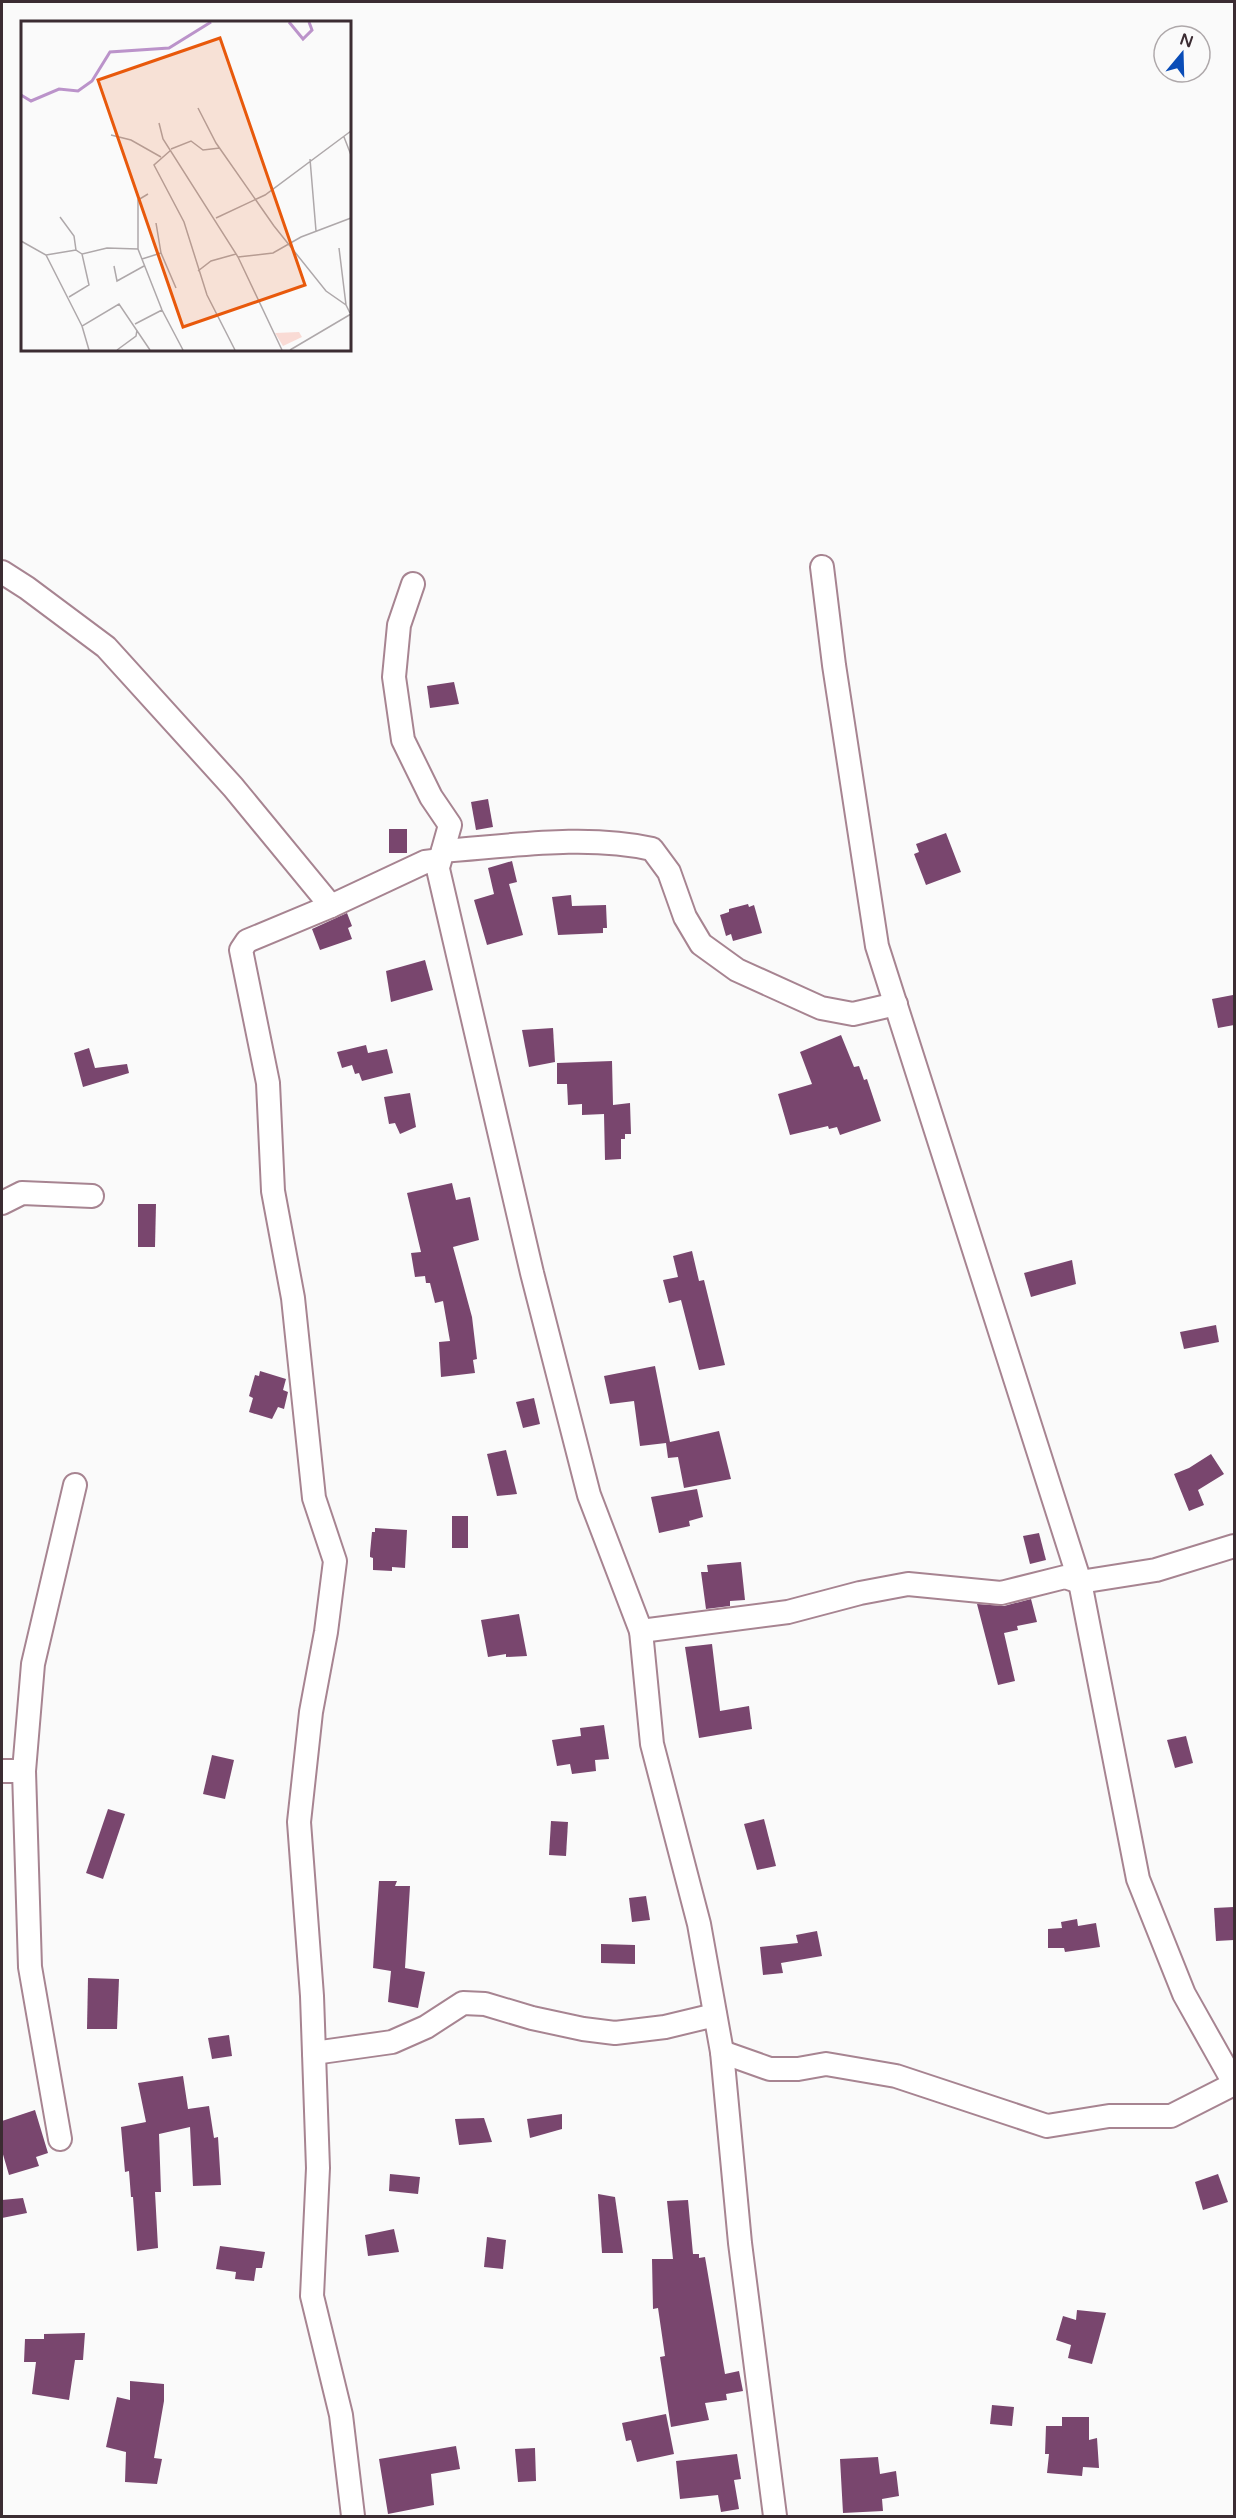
<svg xmlns="http://www.w3.org/2000/svg" width="1236" height="2518" font-family="'Varela Round',sans-serif">
	<rect width="100%" height="100%" fill="#fafafa"/>
	<!-- building -->
	<g fill="#79466e">
		<path d="M454,682L459,704L430,708L427,686Z"/>
		<path d="M488,799L493,827L476,830L471,802Z"/>
		<rect x="389" y="829" width="18" height="24"/>
		<path d="M946,833L961,872L926,885L914,854L919,852L916,844Z"/>
		<path d="M512,861L517,882L509,884L523,935L487,945L474,900L494,894L488,868Z"/>
		<path d="M571,895L572,906L606,905L607,928H603V933L558,935L552,897Z"/>
		<path d="M748,904L749,907L754,905L762,933L733,941L731,934L726,936L720,915L729,912V909Z"/>
		<path d="M347,913L352,926L348,928L352,939L320,950L312,929Z"/>
		<path d="M425,960L433,990L391,1002L386,971Z"/>
		<path d="M1233,995L1234,1025L1218,1028L1212,999Z"/>
		<path d="M553,1028L555,1062L529,1067L522,1030Z"/>
		<path d="M841,1035L854,1067L859,1066L864,1080L867,1079L881,1121L840,1135L837,1127L829,1129L828,1126L790,1135L778,1094L812,1084L800,1052Z"/>
		<path d="M366,1045L368,1053L387,1049L393,1073L362,1081L359,1073L355,1074L352,1065L342,1068L337,1052Z"/>
		<path d="M89,1048L95,1068L127,1064L129,1073L83,1087L74,1053Z"/>
		<path d="M612,1061L613,1105L630,1103L631,1134H625V1139H621V1159L605,1160L604,1114L582,1115V1104L568,1105L567,1084H557V1063Z"/>
		<path d="M410,1093L416,1127L400,1134L395,1123L389,1124L384,1097Z"/>
		<path d="M452,1183L456,1200L470,1197L479,1240L453,1247L472,1317L477,1359L473,1360L475,1373L441,1377L439,1342L450,1341L443,1301L435,1303L430,1283H426L425,1276L415,1277L411,1253L421,1252L407,1193Z"/>
		<path d="M138,1204H156L155,1247H138Z"/>
		<path d="M692,1251L699,1281L704,1280L725,1365L699,1370L681,1300L669,1303L663,1280L678,1277L673,1256Z"/>
		<path d="M1072,1260L1076,1284L1031,1297L1024,1273Z"/>
		<path d="M1216,1325L1219,1342L1184,1349L1180,1332Z"/>
		<path d="M655,1366L670,1442L719,1431L731,1479L684,1488L678,1457L668,1458L666,1443L640,1446L634,1401L610,1404L604,1376Z"/>
		<path d="M260,1371L286,1379L283,1390L288,1392L284,1409L278,1407L272,1419L249,1412L253,1398L249,1396L255,1375L259,1376Z"/>
		<path d="M534,1398L540,1424L523,1428L516,1402Z"/>
		<path d="M506,1450L517,1494L497,1496L487,1454Z"/>
		<path d="M1211,1454L1224,1474L1198,1490L1204,1505L1189,1511L1174,1474L1189,1468Z"/>
		<path d="M697,1489L703,1517L689,1521L690,1526L659,1533L651,1497Z"/>
		<rect x="452" y="1516" width="16" height="32"/>
		<path d="M375,1528L407,1530L405,1568L392,1567V1571L373,1570V1558L370,1557V1553L372,1532H375Z"/>
		<path d="M1039,1533L1046,1560L1030,1564L1023,1536Z"/>
		<path d="M741,1562L745,1600L730,1601V1606L706,1609L701,1572H708L707,1565Z"/>
		<path d="M1031,1599L1037,1622L1017,1626L1018,1630L1004,1633L1015,1681L998,1685L977,1604L1004,1606Z"/>
		<path d="M519,1614L527,1656L506,1657V1654L488,1657L481,1620Z"/>
		<path d="M712,1644L720,1711L749,1706L752,1729L699,1738L685,1647Z"/>
		<path d="M604,1725L609,1759L595,1760L596,1771L572,1774L570,1764L557,1766L552,1740L581,1736L580,1728Z"/>
		<path d="M1186,1736L1193,1763L1175,1768L1167,1740Z"/>
		<path d="M212,1755L234,1760L225,1799L203,1794Z"/>
		<path d="M108,1809L125,1814L103,1879L86,1873Z"/>
		<path d="M764,1819L776,1866L757,1870L744,1824Z"/>
		<path d="M551,1821L568,1822L566,1856L549,1855Z"/>
		<path d="M379,1881H397L395,1886H410L405,1968L425,1972L418,2008L388,2002L391,1971L373,1968Z"/>
		<path d="M646,1896L650,1920L632,1922L629,1898Z"/>
		<path d="M1234,1907V1940L1216,1941L1214,1908Z"/>
		<path d="M1077,1919L1078,1926L1096,1923L1100,1947L1065,1952L1064,1948H1048V1929L1062,1928L1061,1922Z"/>
		<path d="M817,1931L822,1956L781,1963L783,1973L763,1975L760,1947L798,1943L796,1935Z"/>
		<path d="M601,1944L635,1945V1964L601,1963Z"/>
		<path d="M88,1978L119,1979L117,2029H87Z"/>
		<path d="M229,2035L232,2056L212,2059L208,2038Z"/>
		<path d="M183,2076L188,2109L209,2106L214,2138L218,2137L221,2185L193,2186L190,2127L159,2134L161,2192H155L158,2248L137,2251L133,2197H131L129,2171L125,2172L121,2127L146,2122L138,2083Z"/>
		<path d="M35,2110L48,2153L36,2157L39,2166L9,2175L2,2151V2121Z"/>
		<path d="M562,2114V2129L530,2138L527,2119Z"/>
		<path d="M484,2118L492,2142L459,2145L455,2119Z"/>
		<path d="M390,2174L420,2177L418,2194L389,2191Z"/>
		<path d="M1218,2174L1228,2202L1203,2210L1195,2182Z"/>
		<path d="M598,2194L615,2197L623,2253H602Z"/>
		<path d="M23,2198L27,2213L2,2218V2200Z"/>
		<path d="M688,2200L693,2254H699V2258L705,2257L725,2374L739,2371L743,2391L726,2394L727,2400L705,2403L709,2420L671,2427L660,2357L665,2356L658,2308L653,2309L652,2259H673L667,2201Z"/>
		<path d="M394,2229L399,2252L368,2256L365,2235Z"/>
		<path d="M487,2237L506,2240L503,2269L484,2267Z"/>
		<path d="M220,2246L265,2252L262,2268H256L254,2281L235,2279L236,2272L216,2269Z"/>
		<path d="M1077,2310L1106,2313L1092,2364L1068,2358L1071,2345L1056,2340L1063,2316L1076,2320Z"/>
		<path d="M85,2333L83,2360H75L69,2400L32,2394L36,2362H24L25,2339H44V2334Z"/>
		<path d="M130,2381L164,2384V2401L154,2458L162,2459L157,2484L125,2482L126,2452L106,2447L117,2397L130,2400Z"/>
		<path d="M992,2405L1014,2407L1012,2426L990,2424Z"/>
		<path d="M666,2414L674,2454L637,2462L631,2440L626,2441L622,2423Z"/>
		<path d="M1062,2417H1089V2440L1097,2438L1099,2468L1083,2467L1082,2476L1047,2473L1049,2454H1045L1046,2426H1062Z"/>
		<path d="M456,2446L460,2469L431,2474L434,2505L388,2514L379,2459Z"/>
		<path d="M535,2448L536,2481L518,2482L515,2449Z"/>
		<path d="M737,2454L741,2479L734,2480L739,2509L721,2512L718,2495L680,2499L676,2461Z"/>
		<path d="M878,2457L880,2474L896,2471L899,2496L882,2499L883,2511L843,2513L840,2459Z"/>
	</g>
	<g fill="none" stroke-linecap="round" stroke-linejoin="round">
		<!-- minor casing -->
		<g stroke="#a78491" stroke-width="26">
			<g id="minor">
				<path d="M822,567L834,665L877,946L1080,1582L1138,1879L1184,1994L1234,2083"/>
				<path d="M2,572L27,588L106,647L233,787L331,906"/>
				<path d="M413,584L399,625L394,677L403,740L431,797L450,825L439,864"/>
				<path d="M443,851C510,846 587,834 652,849L669,872L685,917L701,944L737,970L821,1008L853,1014L896,1004"/>
				<path d="M2,1203L22,1193L92,1196"/>
				<path d="M641,1631L788,1612L860,1593L908,1584L1001,1593L1065,1577L1080,1582L1156,1570L1234,1546"/>
				<path d="M2,1771H24L30,1967L60,2139"/>
				<path d="M24,1771L33,1664L75,1485"/>
				<path d="M722,2052L770,2069H798L826,2064L896,2076L1047,2126L1109,2116H1171L1234,2084"/>
				<path d="M314,2053L392,2042L426,2027L463,2003L485,2004L532,2018L583,2029L615,2033L665,2027L715,2015"/>
				<path d="M353,2516L341,2415L312,2296L318,2168L312,1996L299,1822L311,1712L326,1632L335,1561L314,1498L293,1298L273,1191L268,1083L241,950L247,941L331,906L425,862L433,861L438,869L532,1273L589,1495L641,1631L652,1744L699,1924L722,2052L740,2243L775,2516"/>
			</g>
		</g>
		<!-- minor -->
		<use href="#minor" stroke="#fff" stroke-width="22"/>
	</g>
	<!-- overview -->
	<g transform="translate(21 21)">
		<rect width="330" height="330" fill="#fafafa"/>
		<path d="M278,311L281,316L262,325L254,312Z" fill="#f9dbd5"/>
		<path fill="none" stroke="#bb93ca" stroke-width="3" d="M268,1L282,18L291,9L288,1M0,74L10,80L38,68L57,70L71,60L89,31L148,27L190,1"/>
		<path fill="none" stroke="#aea8aa" stroke-width="1.5" d="M177,87L195,122L253,205L305,270L325,284L329,292M138,102L142,118L217,236L261,329M90,114L110,119L140,136M323,116L330,134M150,128L170,120L182,129L199,127M150,129L133,144L163,201L186,274L214,329M289,138L295,210M127,173L117,179V228L141,289L162,329M39,196L53,215L55,229L61,233M195,197L244,174L330,110M135,202L140,232M0,220L25,234L61,305M318,227L325,284M25,234L55,229M217,236L252,232L280,216L330,197M121,238L140,232L155,267M93,245L96,260L123,245M177,250L190,240L215,233M48,276L68,264L61,233L86,227L117,228M114,303L141,289M68,329L61,305L98,283L129,329M96,329L115,315L116,309M269,329L330,293"/>
		<path fill="#e8590c" fill-opacity="0.15" stroke="#e8590c" stroke-width="3" d="M199,17L284,264L162,306L77,59Z"/>
		<rect width="330" height="330" fill="none" stroke="#3b2c32" stroke-width="3"/>
	</g>
	<!-- border -->
	<rect width="1236" height="2518" fill="none" stroke="#3b2c32" stroke-width="6"/>
	<!-- north arrow -->
	<g transform="translate(1182 54) rotate(19)"><circle r="28" fill="#fafafa" stroke="#aea8aa" stroke-width="1.5"/>
	<path d="M0-4.5L10 22L0 15L-10 22Z" fill="#094cb7"/>
	<text y="-9" font-size="16" font-weight="bold" text-anchor="middle" fill="#3b2c32">N</text>
	</g>
</svg>
